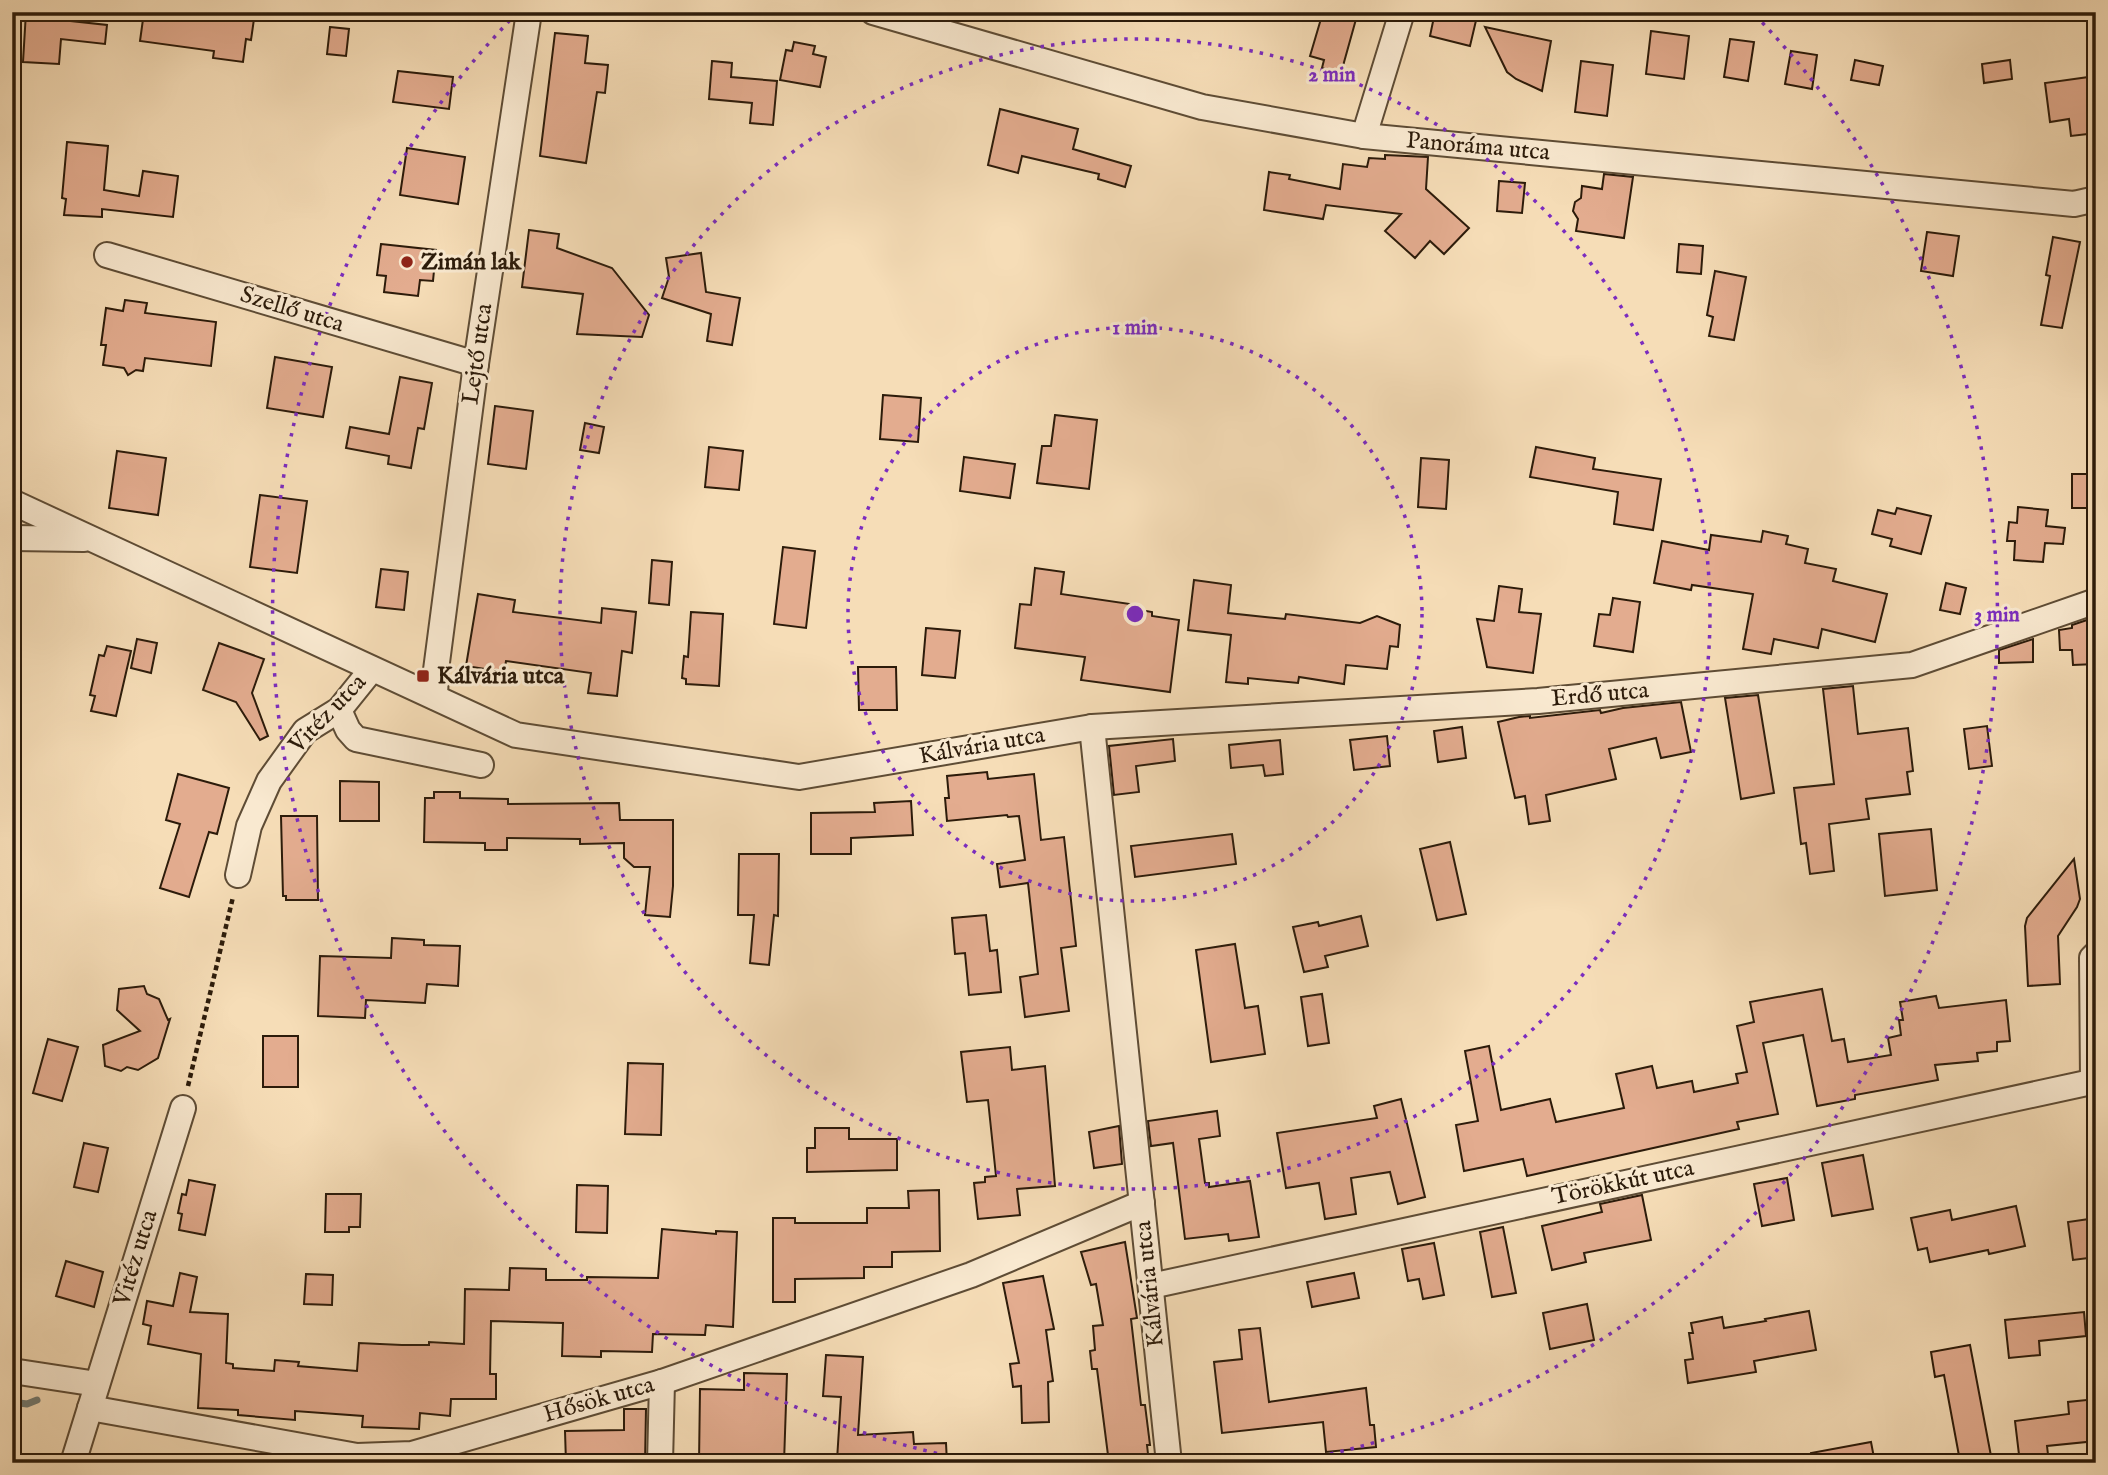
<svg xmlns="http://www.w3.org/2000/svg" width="2108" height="1475" font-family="'IM FELL English',serif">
	<rect width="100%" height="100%" fill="#f6ddb7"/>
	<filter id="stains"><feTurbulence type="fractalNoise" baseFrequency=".00286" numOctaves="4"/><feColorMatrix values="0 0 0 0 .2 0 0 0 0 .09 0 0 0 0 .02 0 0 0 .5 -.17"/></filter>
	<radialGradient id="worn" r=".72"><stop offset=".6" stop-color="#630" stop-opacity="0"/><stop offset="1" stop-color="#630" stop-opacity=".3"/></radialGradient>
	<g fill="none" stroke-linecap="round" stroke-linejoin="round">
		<!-- stream -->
		<path stroke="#727a72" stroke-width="7" d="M12,1402L27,1404L37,1400"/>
	</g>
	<!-- building -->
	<g fill="#e3ac8f" stroke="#2c1b0a" stroke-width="2">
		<path d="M26,12H62V20L107,25L105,44L61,39L59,64L23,62Z"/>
		<path d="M144,12H255L251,40L246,39L243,62L213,58L214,51L140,41Z"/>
		<path d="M1323,12H1358L1341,73L1322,68L1324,60L1310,56Z"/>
		<path d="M1435,12H1478L1470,46L1430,36Z"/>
		<path d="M330,27L349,29L346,56L327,54Z"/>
		<path d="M1485,27L1551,41L1542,91L1516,79L1507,72Z"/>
		<path d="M1651,31L1689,36L1684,79L1646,74Z"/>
		<path d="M555,33L588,36L585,63L608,65L605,93L597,92L586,163L540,156Z"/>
		<path d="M1730,39L1754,42L1748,81L1724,77Z"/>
		<path d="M794,42L815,46L813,54L826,57L820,87L780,80L786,50L792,51Z"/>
		<path d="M1791,51L1817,55L1812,89L1785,84Z"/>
		<path d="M1855,60L1883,66L1879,85L1851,80Z"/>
		<path d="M2010,60L2012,79L1984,83L1982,64Z"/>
		<path d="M712,61L732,63L731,77L777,81L773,125L750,123L752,103L709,99Z"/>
		<path d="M1581,61L1613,65L1607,116L1575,112Z"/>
		<path d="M398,71L453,77L449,109L393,102Z"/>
		<path d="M2096,76V133L2071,136L2069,119L2050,122L2045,83Z"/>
		<path d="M1000,109L1078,129L1073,149L1131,166L1125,187L1098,179L1099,174L1022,156L1018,173L988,165Z"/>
		<path d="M67,142L108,146L104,190L139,196L143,171L178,176L173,217L102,209V217L64,215L66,199L62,198Z"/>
		<path d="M407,148L465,157L458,204L400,195Z"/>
		<path d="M1385,155L1428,157L1426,189L1469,228L1444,254L1430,241L1415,258L1385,231L1401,214L1326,205L1323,219L1264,210L1269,172L1290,175L1289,179L1340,189L1343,164L1367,167L1369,158L1385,159Z"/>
		<path d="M1604,174L1633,177L1624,238L1576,231L1578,219L1573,211L1575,202L1581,198L1582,186L1602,189Z"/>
		<path d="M1499,181L1525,183L1522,213L1497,211Z"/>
		<path d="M529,230L559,234L557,248L612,268L649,315L642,337L577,334L583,294L522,287Z"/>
		<path d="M1927,232L1959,236L1953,276L1921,271Z"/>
		<path d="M2053,237L2080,242L2062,328L2041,325L2050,276L2046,275Z"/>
		<path d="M381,244L436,250L433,281L420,280L418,296L384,292L386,276L377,275Z"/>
		<path d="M1679,244L1703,246L1701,274L1677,272Z"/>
		<path d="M701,253L706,292L740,298L732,345L707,341L711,314L662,298L669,277L666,258Z"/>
		<path d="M1715,271L1746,277L1734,340L1709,336L1713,317L1707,315Z"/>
		<path d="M125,300L147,303L145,313L216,322L211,366L145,358L143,371L136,370L128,375L124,368L103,365L106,345H101L106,308L123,311Z"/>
		<path d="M275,357L332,367L323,417L267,408Z"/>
		<path d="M400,377L432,383L424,429L418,428L411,468L388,464L389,456L346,448L350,427L389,434Z"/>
		<path d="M883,395L921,398L918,442L880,439Z"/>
		<path d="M495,406L533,411L526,469L488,464Z"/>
		<path d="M1055,415L1097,420L1089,489L1037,483L1042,446H1051Z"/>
		<path d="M585,423L604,427L599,453L580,450Z"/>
		<path d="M709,447L743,451L739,490L705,487Z"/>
		<path d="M1536,447L1595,458L1593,469L1661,479L1653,530L1614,524L1618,492L1530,477Z"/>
		<path d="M117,451L166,458L158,515L109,508Z"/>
		<path d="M964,457L1015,464L1010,498L960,491Z"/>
		<path d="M1421,458L1449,460L1446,509L1418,507Z"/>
		<rect x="2072" y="474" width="24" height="34"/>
		<path d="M260,495L307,501L297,573L250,567Z"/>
		<path d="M2018,507L2048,510L2046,526L2065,528L2063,544L2045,543L2043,562L2014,560L2015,541H2007L2009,522L2017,523Z"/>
		<path d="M1897,508L1931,516L1921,554L1890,546L1892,539L1872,534L1878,510L1895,514Z"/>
		<path d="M1763,531L1788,536L1786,544L1808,549L1805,563L1836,569L1833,581L1887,594L1875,642L1822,629L1818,648L1774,639L1771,654L1743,649L1753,594L1692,585L1691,590L1654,583L1662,541L1709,550L1711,535L1761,542Z"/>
		<path d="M783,547L815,551L806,628L774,624Z"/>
		<path d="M652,560L672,562L669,605L649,603Z"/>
		<path d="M1035,568L1064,572L1061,594L1130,604L1129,608L1152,612V616L1179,620L1170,692L1081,680L1085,657L1015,648L1020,604L1031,605Z"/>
		<path d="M381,569L408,572L404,610L376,607Z"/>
		<path d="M1194,580L1231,585L1228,613L1285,619L1286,614L1360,623L1377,616L1400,625L1398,647L1390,646L1387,669L1346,665L1344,684L1299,677L1298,683L1248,678V684L1226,682L1231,635L1188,630Z"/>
		<path d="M1946,583L1966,588L1960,614L1940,610Z"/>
		<path d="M1499,586L1522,589L1519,612L1541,614L1533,673L1487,667L1477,619L1494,621Z"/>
		<path d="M478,594L515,600L513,612L601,623L602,608L636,612L632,653L622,651L617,696L588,693L591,673L506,661L504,672L466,666Z"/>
		<path d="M1613,598L1640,602L1633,652L1594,646L1599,614L1610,615Z"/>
		<path d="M691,612L723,614L719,686L686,684V679L682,678L684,656L688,657Z"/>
		<path d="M2096,617V664L2073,665L2072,650H2060L2059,630L2072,628V625Z"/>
		<path d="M926,628L960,631L955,678L922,675Z"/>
		<path d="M137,639L157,643L151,673L131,668Z"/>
		<path d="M2033,639V662L1999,663V650Z"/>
		<path d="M219,643L264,659L252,693L268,736L260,740L236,702L203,690Z"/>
		<path d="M107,646L131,651L116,716L91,711L95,696L90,695L99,655L104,656Z"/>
		<path d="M858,667H896L897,710H859Z"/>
		<path d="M1853,686L1858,734L1908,728L1913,771L1907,772L1910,794L1866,799L1869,819L1829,824L1834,871L1810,874L1806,843L1801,844L1794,788L1834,784L1823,689Z"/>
		<path d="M1758,695L1774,793L1741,799L1725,698Z"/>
		<path d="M1681,702L1691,752L1661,758L1656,738L1609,749L1616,779L1546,795L1550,821L1529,824L1525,796L1515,798L1498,722L1519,717L1530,716V718L1600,710L1601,713L1623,708Z"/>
		<path d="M1987,726L1992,766L1969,769L1964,729Z"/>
		<path d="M1462,727L1466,758L1438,762L1434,731Z"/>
		<path d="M1387,736L1390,766L1354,770L1350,740Z"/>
		<path d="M1173,739L1175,761L1136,766L1139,792L1114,795L1109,746Z"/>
		<path d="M1280,740L1283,774L1265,776L1263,765L1231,768L1229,745Z"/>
		<path d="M987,772L988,779L1034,774L1041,840L1064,837L1076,946L1061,948L1069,1011L1025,1017L1020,977L1038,974L1028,883L1000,887L997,864L1025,860L1019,816L1008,817L1007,815L947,821L945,798H949L947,776Z"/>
		<path d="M178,774L229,788L217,834L209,832L189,897L160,888L180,824L166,820Z"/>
		<path d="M340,781L379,782V821H340Z"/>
		<path d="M434,792H460V798L508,799V804L619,803L620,820H673V886L670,917L645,915L650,867H634L624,858V843L580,844V839L507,838V850H485V843L424,842L425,798H434Z"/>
		<path d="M911,801L913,835L851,838V854H811V813L875,812L874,803Z"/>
		<path d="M281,816H317L318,900H286V896H283Z"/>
		<path d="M1931,829L1937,890L1885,896L1879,834Z"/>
		<path d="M1232,834L1236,864L1135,877L1131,846Z"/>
		<path d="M1450,842L1466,914L1437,920L1420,849Z"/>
		<path d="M739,854H779L778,916L774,915L769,965L750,963L754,915H738Z"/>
		<path d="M2074,859L2080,899L2077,907L2058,936L2060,984L2028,986L2025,926L2027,918Z"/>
		<path d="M986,915L990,951L997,950L1001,992L969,995L965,953L955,954L952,918Z"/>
		<path d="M1361,916L1368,946L1325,956L1328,967L1304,972L1293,927L1318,922L1319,926Z"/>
		<path d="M392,938L424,940V945L460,946L458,986L427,984L425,1003L366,1000L365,1018L318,1016L320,956L391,958Z"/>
		<path d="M1235,944L1245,1008L1258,1006L1265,1054L1211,1062L1196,950Z"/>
		<path d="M144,986L147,994L159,999L168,1020L170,1019L158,1058L138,1070L127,1067L121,1071L105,1066L103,1045L140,1031L117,1010L119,989Z"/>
		<path d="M1822,989L1832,1041L1844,1039L1848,1062L1891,1055L1888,1038L1901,1035L1899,1020H1903L1900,1002L1936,996L1939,1008L2006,1000L2010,1041L1997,1042V1051L1977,1053L1978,1061L1935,1065L1938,1080L1855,1095V1099L1817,1106L1803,1035L1763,1043L1778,1114L1737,1122L1739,1129L1527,1176L1523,1159L1464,1171L1456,1125L1478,1121L1465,1051L1489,1046L1501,1110L1550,1099L1556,1122L1624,1108L1616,1074L1652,1066L1657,1088L1692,1081L1694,1092L1738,1083L1736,1074L1747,1072L1737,1026L1754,1022L1750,1002Z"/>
		<path d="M1322,994L1329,1043L1308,1046L1301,997Z"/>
		<rect x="263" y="1036" width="35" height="51"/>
		<path d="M48,1039L78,1047L62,1101L33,1093Z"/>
		<path d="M1010,1047L1012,1070L1045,1066L1055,1186L1017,1189L1020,1215L978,1219L974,1183L985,1182V1177L996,1176L988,1100L967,1102L961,1052Z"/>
		<path d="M628,1063L663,1064L661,1135L625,1134Z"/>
		<path d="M1401,1099L1425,1197L1398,1204L1390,1172L1351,1178L1356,1214L1325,1219L1319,1183L1286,1188L1277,1133L1377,1118L1374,1106Z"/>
		<path d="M1217,1111L1220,1136L1199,1139L1205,1183H1209V1187L1250,1181L1259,1237L1229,1241L1228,1234L1185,1239L1173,1143L1151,1146L1148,1121Z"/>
		<path d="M1119,1126L1122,1164L1094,1168L1089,1132Z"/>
		<path d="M815,1128H849V1139H897V1170L807,1172V1148H815Z"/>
		<path d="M84,1143L108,1148L98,1192L74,1187Z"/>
		<path d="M1863,1155L1873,1209L1832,1216L1822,1163Z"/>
		<path d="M1787,1178L1794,1220L1762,1226L1754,1184Z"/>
		<path d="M189,1180L215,1185L205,1235L179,1230L182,1214L178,1213L182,1194L186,1195Z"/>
		<path d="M577,1185L608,1186L607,1233L576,1232Z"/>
		<path d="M939,1190L940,1251L892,1252V1267H864V1278L795,1279V1302H773V1218H795V1223H867V1208H909L908,1191Z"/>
		<path d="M326,1194H361L360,1227H349V1232H325Z"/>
		<path d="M1642,1195L1651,1240L1584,1253L1586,1262L1552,1270L1542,1226L1602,1212L1600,1204Z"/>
		<path d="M2016,1206L2025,1246L1989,1254L1988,1250L1930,1262L1927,1248L1918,1250L1911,1218L1950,1210L1952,1220Z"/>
		<path d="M2096,1218V1257L2073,1260L2068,1222Z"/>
		<path d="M1503,1227L1516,1293L1492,1297L1480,1232Z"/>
		<path d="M662,1229L716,1234V1231L737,1232L733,1327L706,1325L705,1335L653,1334L652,1352L601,1351V1357L562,1356L563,1323L491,1321L490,1374H496V1399H451L450,1416L420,1413L419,1429L362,1427L363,1416L295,1411V1420L238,1415V1410L198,1408L201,1354L148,1344L151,1326L143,1324L147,1301L173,1306L180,1273L197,1277L190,1312L228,1314L226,1363L233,1364V1368L274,1371L275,1360L299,1362L298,1366L357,1371L359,1343L402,1345H429V1342L464,1344L465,1289L509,1290L510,1268L546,1269V1280H587V1277L658,1278Z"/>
		<path d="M1125,1242L1137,1318L1131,1319L1141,1405H1145L1150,1445H1147L1149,1463H1109L1097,1369H1092L1090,1351L1095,1350L1093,1326L1103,1325L1096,1284L1091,1285L1081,1252Z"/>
		<path d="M1434,1243L1444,1295L1423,1299L1419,1279L1408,1281L1402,1249Z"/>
		<path d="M66,1261L103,1272L94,1307L56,1296Z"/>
		<path d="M1354,1273L1359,1298L1312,1307L1307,1282Z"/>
		<path d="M306,1274L333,1275L332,1305L304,1304Z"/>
		<path d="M1043,1276L1054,1329L1046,1330L1053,1381L1048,1382L1049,1422L1022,1423L1021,1386L1013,1387L1010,1364L1019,1363L1003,1283Z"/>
		<path d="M1587,1304L1594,1340L1550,1349L1543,1313Z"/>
		<path d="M1809,1311L1816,1350L1754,1361L1756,1372L1688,1383L1685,1360L1693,1359L1689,1333H1693L1691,1323L1722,1317L1724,1328L1766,1321L1765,1319Z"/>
		<path d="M2084,1312L2086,1336L2039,1341L2040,1355L2009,1358L2005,1320Z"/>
		<path d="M1260,1328L1269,1402L1366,1388L1370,1425H1374L1376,1447L1326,1452L1323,1422L1222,1433L1214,1362L1242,1359L1239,1330Z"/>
		<path d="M1970,1345L1991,1456L1960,1461L1944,1375L1935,1377L1931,1352Z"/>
		<path d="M826,1355L863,1357L858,1435L913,1432L914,1444L946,1443L947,1463H862L837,1460L841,1397L823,1396Z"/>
		<path d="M744,1373L787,1374L784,1463H699L700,1389L744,1390Z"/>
		<path d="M2096,1399V1441L2047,1446L2049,1463H2020L2015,1421L2069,1414L2068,1402Z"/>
		<path d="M624,1409H646L645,1463H566L565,1431L624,1430Z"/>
		<path d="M1871,1442L1875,1463H1812L1811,1453Z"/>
	</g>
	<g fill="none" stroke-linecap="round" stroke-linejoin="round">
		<!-- minor casing -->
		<g stroke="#5e4c35" stroke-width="28">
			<g id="minor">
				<path d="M873,12L1202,107L1364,136L2074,204L2096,199"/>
				<path d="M1364,136L1402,12"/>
				<path d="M107,255L476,364"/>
				<path d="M12,502L516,735L799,777L1092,727L1538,701L1912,665L2096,601"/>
				<path d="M12,538L84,539"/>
				<path d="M435,697L436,670L476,364L529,12"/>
				<path d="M339,710L348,730L356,739L481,765"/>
				<path d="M1092,727L1169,1463"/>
				<path d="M238,875L249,826L269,781L305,731L339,710L372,669"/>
				<path d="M2093,1081L2092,958L2096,954"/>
				<path d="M1151,1286L2096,1081"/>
				<path d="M12,1371L97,1384"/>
				<path d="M90,1408L357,1456L412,1454L662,1382L971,1275L1142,1203"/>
				<path d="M73,1463L183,1108"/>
				<path d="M660,1463L662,1382"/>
			</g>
		</g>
		<!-- path -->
		<path stroke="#2c1b0a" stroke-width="4.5" stroke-dasharray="5 3.5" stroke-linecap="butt" d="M188,1086L233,897"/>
		<!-- minor -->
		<use href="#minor" stroke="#f9e9d0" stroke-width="24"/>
	</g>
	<!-- distance rings -->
	<g fill="none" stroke="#7b2cbf" stroke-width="3.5" stroke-dasharray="3.5 7">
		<circle cx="1135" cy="614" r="287"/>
		<circle cx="1135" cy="614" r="575"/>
		<path d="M978 1462A862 862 0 0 1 515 15M1755 15A862 862 0 0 1 1292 1462"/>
	</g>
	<!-- markers -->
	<g fill="#8f2418" stroke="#f9e9d0" stroke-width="2.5">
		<circle cx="407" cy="262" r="7"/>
		<rect x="416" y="669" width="14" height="14" rx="3.5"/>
	</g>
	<g text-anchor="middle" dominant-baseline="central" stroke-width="6" stroke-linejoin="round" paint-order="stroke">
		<!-- street labels -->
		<g font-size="24" fill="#2c1b0a" stroke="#f9e9d0">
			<text transform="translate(1478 147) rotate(5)">Panoráma utca</text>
			<text transform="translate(292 310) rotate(17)">Szellő utca</text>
			<text transform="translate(478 354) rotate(-82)">Lejtő utca</text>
			<text transform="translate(1600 695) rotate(-5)">Erdő utca</text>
			<text transform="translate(328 714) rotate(-46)">Vitéz utca</text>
			<text transform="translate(982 746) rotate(-10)">Kálvária utca</text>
			<text transform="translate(1623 1183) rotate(-12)">Törökkút utca</text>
			<text transform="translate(136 1258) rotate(-73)">Vitéz utca</text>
			<text transform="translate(1150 1284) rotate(-96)">Kálvária utca</text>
			<text transform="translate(599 1400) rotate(-16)">Hősök utca</text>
		</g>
		<!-- poi labels -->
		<g font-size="24" font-weight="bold" fill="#2c1b0a" stroke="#f9e9d0" text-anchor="start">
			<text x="421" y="262">Zimán lak</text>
			<text x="437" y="676">Kálvária utca</text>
		</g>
	</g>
	<circle cx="1135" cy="614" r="10" fill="#7b2cbf" stroke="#f9e9d0" stroke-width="3.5"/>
	<g font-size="21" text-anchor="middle" font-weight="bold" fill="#7b2cbf" stroke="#f9e9d0" stroke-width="6" stroke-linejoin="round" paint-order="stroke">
		<text x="1332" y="81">2 min</text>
		<text x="1135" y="334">1 min</text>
		<text x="1997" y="621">3 min</text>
	</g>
	<!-- margin -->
	<rect width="2108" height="1475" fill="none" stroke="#f6ddb7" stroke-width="42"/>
	<rect x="14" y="14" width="2080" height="1447" fill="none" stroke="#2c1b0a" stroke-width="3.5"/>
	<rect x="21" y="21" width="2066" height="1433" fill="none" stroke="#2c1b0a" stroke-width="2"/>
	<rect width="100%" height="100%" filter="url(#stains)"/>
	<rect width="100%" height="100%" fill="url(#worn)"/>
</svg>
